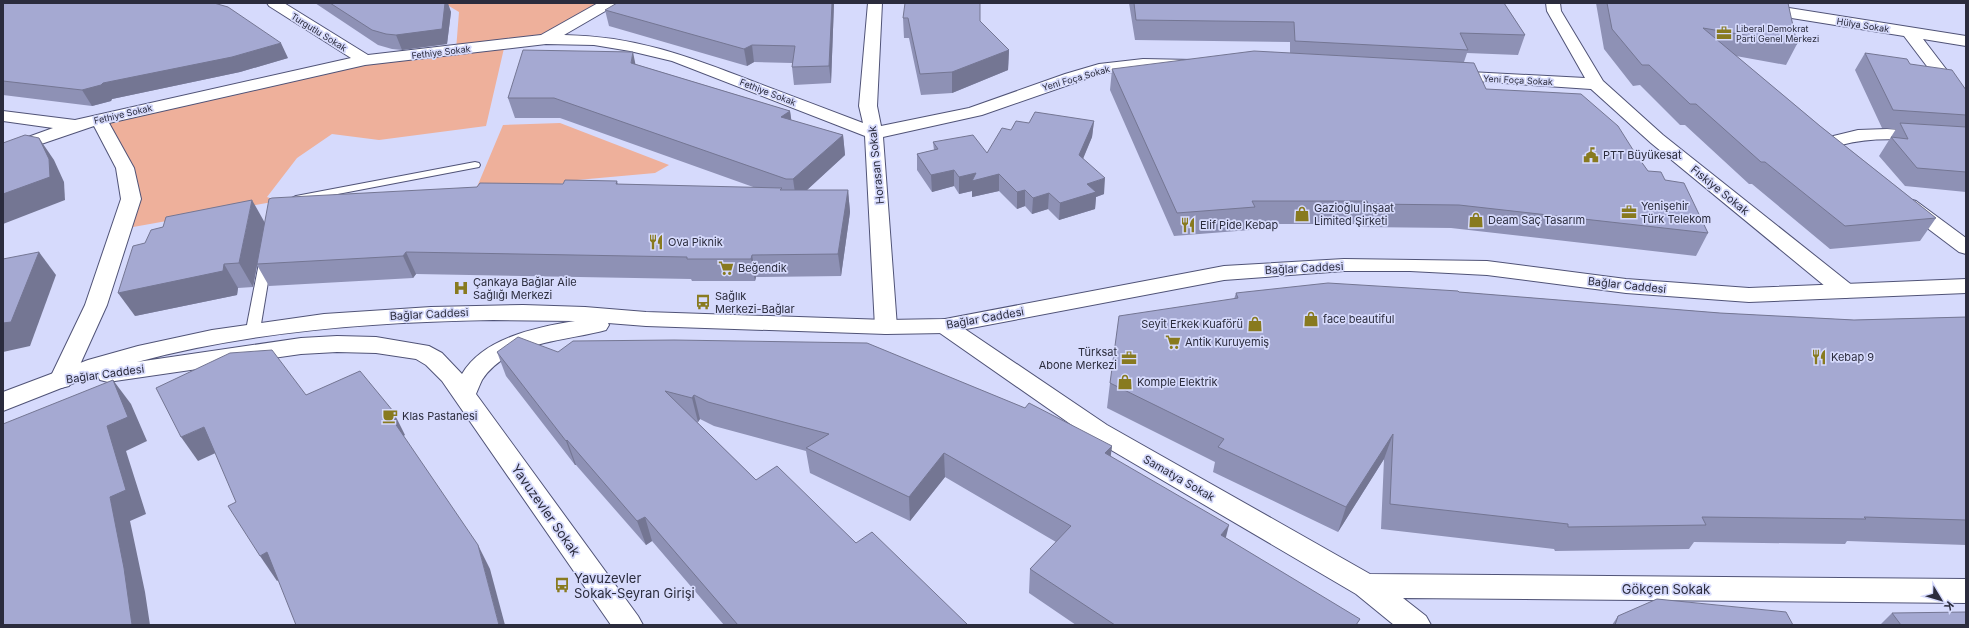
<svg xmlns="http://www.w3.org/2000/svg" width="1969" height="628" font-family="Inter,sans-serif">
	<rect width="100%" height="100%" fill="#d6dafc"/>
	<!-- green -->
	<g fill="#eeb09b">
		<path d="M444,3H609L546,39L505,44L486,126L379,140L332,134L297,158L267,197L278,201L122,229L131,199L99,120L365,60L456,50L459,12Z"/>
		<path d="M560,123L669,165L655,173L577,180L469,206L503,125Z"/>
	</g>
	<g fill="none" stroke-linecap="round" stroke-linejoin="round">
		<!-- lane casing -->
		<g stroke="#505377" stroke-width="2">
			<g id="lane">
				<path d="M475,162L479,163L480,165L479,167L296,202L290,199L296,196Z"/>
				<path d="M266,254L272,258L260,330L258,333H248L246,330L260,258Z"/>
			</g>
		</g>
		<!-- street casing -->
		<g stroke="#505377" stroke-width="2">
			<g id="street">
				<path d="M267,3H284L368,55L541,35L598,3H616L614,6L564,35C634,36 688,56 752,81C789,95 826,109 863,123L859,106L868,3H882L877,106L881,126L969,108L1065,74L1099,64L1143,59L1193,60L1195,63L1193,66L1187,68L1132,69L1100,74L982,115L883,137L897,327L894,332L886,334L878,332L875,327L865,136L672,61L630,51L594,45L546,44L365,65L109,123L134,168L141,199L107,305L73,380L69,386L61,388L53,386L49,380L85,305L121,199L116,168L94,126L3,157V146L53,128L3,121V111L75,120L351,58L269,6Z"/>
				<path d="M1546,3H1560L1561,11L1603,81L1663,135L1853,286L1856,291L1853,296L1845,298L1837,296L1651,143L1591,89L1445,79L1443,76L1445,73L1451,71L1585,78L1547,11Z"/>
				<path d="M1730,3H1758L1966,36V46L1923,39L1962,90L1960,94L1954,95L1948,94L1904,36L1779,16L1732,6Z"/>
				<path d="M1887,129L1966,135V145C1925,142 1882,134 1841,145L1851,154L1848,158C1837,161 1825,153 1818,143L1821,139L1858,130Z"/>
				<path d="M1909,199L1916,201L1966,238V254L1959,252L1902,209L1899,205L1902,201Z"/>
				<path d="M945,319L953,321L1107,425L1370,574L1966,579V603L1403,598L1426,616L1431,625H1394L1356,594L1089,437L937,331L934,326L937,321Z"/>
			</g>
		</g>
		<!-- secondary casing -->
		<g stroke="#505377" stroke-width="2">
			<path id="secondary" d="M1344,259L1487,261L1626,279L1749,288L1966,279V293L1749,302L1626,293L1487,275L1410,271H1344L1224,280L945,333L886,334L646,326L608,323L609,325L606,330C567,341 507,341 482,380C480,384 478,389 476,394L638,616L643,625H611L442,381L426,365L416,359L376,353L337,352L301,354L108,382L100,380L97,374L3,411V392L88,360L138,346L212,330L324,314L431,307L523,305L585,307L646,312L886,320L945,319L1224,266ZM493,320L575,321C537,327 483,338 462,374L442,353L429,346L376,337L337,336L301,338L137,362C253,331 373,322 493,320Z"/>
		</g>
		<!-- lane -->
		<use href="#lane" fill="#fff" fill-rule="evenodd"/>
		<!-- street -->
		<use href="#street" fill="#fff" fill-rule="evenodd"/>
		<!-- secondary -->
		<use href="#secondary" fill="#fff" fill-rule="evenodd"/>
	</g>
	<!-- wall -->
	<g fill="#8e91b5">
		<path d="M3,3L288,58L240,72L112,99L111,101L92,106L3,95Z"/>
		<path d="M315,3H445L451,12L447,44L402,50L392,49L378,45Z"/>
		<path d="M834,3L831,83L794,85L792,67V63L754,62L747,66L609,26L605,10Z"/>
		<path d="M1129,3H1504L1525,35L1518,55L1467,53L1464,62L1486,89L1635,153L1648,171L1665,180L1708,233L1696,256L1451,228L1362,227L1360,224H1251L1250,230L1174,236L1110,90L1112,69L1290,53V42L1135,40Z"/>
		<path d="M1596,3H1788L1797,44L1786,65L1736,56L1820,126L1936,218L1920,241L1830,249L1752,184H1749L1685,125H1680L1640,85L1633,86L1604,49Z"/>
		<path d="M903,18L980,21L1009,50L1008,70L952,93L921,95L909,38H904Z"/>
		<path d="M1865,53L1910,64L1966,90V192L1905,186L1879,156L1896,129L1882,128L1855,70Z"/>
		<path d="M635,64L790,111L791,120L843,135L845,155L807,190H848L850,212L841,276L756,277L755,281H692L691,279L416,274L413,278L269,286L257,265L253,287L238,288L237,295L135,316L265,223L563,184L617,181L618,184L756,188L560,118H515L508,98Z"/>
		<path d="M1094,121L1092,137L1083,158L1104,194L1096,197L1095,209L1059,220L1048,209L1032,214L1025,206L1017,209L999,191L972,197V191L959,194L954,186L932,192L917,170V154L934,150L933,142L987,153L1011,130L1029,123Z"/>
		<path d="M1459,292L1720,313L1854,320L1966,317V545L1847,541L1845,544L1694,542L1689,549L1555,551L1554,549L1381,529L1384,459L1338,532L1213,472L1215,462L1107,408L1110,383L1234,299L1236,293Z"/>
		<path d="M497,352H558L1112,446L1110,456L1226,538L1358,625H1076L1029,593L1030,569L1056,542L945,477L910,521L810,473L806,451L714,426L700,419L698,422H697L756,480L856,543L968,625H724L652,541L646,545L576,465H575L506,376Z"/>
		<path d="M1892,613L1966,625H1880Z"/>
		<path d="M1618,616L1793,625H1612Z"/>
	</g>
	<!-- shaded-wall -->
	<g fill="#747693">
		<path d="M445,3H448L451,12L447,44L402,50L396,35Z"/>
		<path d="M832,3H834L831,83L829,66Z"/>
		<path d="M281,43L288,58L240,72L112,99L111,101L92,106L82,90L103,83Z"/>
		<path d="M752,45L754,62L747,66L744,49Z"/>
		<path d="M1009,50L1008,70L952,93V72Z"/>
		<path d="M633,52L637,72L631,63Z"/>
		<path d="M790,111L793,131L781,117Z"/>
		<path d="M1094,121L1092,137L1078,171L1079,155Z"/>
		<path d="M843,135L845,155L796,200L793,179Z"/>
		<path d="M39,138L54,160L64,182L65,200L3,224V194Z"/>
		<path d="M954,170V186L932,192L931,175Z"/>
		<path d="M976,173L999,174V191L972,197V191L959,194V177Z"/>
		<path d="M1105,178L1104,194L1096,197L1095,209L1059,220L1060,203L1087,184Z"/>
		<path d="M848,190L850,212L841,276L838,254Z"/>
		<path d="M1025,190V206L1017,209V192Z"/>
		<path d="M1049,193L1048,209L1032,214L1033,198Z"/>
		<path d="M252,200L265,223L253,287L239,263Z"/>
		<path d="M39,252L56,275L30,346L3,352V323Z"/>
		<path d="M406,252L416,274L413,278L403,256Z"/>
		<path d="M752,255L756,277L755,281L751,259Z"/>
		<path d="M224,264L238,288L237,295L135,316L118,293Z"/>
		<path d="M113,380L131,404L147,441L126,451L146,514L130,521L145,592L150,625H132L110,497L107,426Z"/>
		<path d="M694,395L700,419L698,422L692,398Z"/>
		<path d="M393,411L405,435L401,438L388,413Z"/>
		<path d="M204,427L220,451L198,461L181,437Z"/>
		<path d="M1393,434L1384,459L1338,532L1346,507Z"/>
		<path d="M567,440L576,465H575L566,441Z"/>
		<path d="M1112,446L1109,470L1105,453Z"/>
		<path d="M944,453L945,477L910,521L909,497Z"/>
		<path d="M645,517L652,541L646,545L637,521Z"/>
		<path d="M1229,525L1223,549L1221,535Z"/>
		<path d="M478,545L490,569L505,625H499Z"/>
		<path d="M267,552L284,577L277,581L260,556Z"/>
	</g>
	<!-- building -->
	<g fill="#a5a9d2" stroke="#747693">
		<path d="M3,3H214L228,7L281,43L232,57L103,83L101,85L82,90L3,81Z"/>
		<path d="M330,3H445L442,29L396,35L386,34L372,30Z"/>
		<path d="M617,3H832L829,66L792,67L795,46L752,45L744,49L605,10Z"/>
		<path d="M905,3H980V21L1009,50L952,72L920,74L908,18H903Z"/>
		<path d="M1134,3H1504L1525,35L1460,33L1468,50L1295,41L1294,22L1136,20Z"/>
		<path d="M1607,3H1788L1797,44L1703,28L1820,126L1936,218L1845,226L1765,162H1761L1696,104H1690L1649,65H1642L1612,29Z"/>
		<path d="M523,50L633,52L631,63L790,111L781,117L843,135L793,179H786L554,98H508Z"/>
		<path d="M1254,51L1474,63L1486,89L1581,94L1618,126L1635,153L1648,171L1661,172L1665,180L1684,183L1708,233L1459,205L1368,204L1367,201H1252L1255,207L1177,213L1112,69Z"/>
		<path d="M1865,53L1907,59L1910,64L1952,70L1966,90V115L1893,110Z"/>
		<path d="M1035,112L1094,121L1079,155L1105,178L1087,184L1096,192L1060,203L1049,193L1033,198L1025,190L1017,192L999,174L972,181L976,173L959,177L954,170L931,175L917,154L938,149L933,142L973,135L987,153L1002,128L1011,130L1016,121L1029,123Z"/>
		<path d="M1900,123L1966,127V172L1917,168L1891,137L1908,139Z"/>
		<path d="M25,135L39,138L49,159L50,177L3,194V143Z"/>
		<path d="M565,180L617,181L616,184L782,188L780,190H848L838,254L752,255L751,259H687V257L406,252L403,256L257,264L269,199L272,198L477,187L480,183L563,184Z"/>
		<path d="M252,200L239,263L224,264L223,271L118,293L133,246L145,243L151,230L163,227L166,217Z"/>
		<path d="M39,252L11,322L3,323V259Z"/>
		<path d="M1328,283L1458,291L1459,292L1720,313L1854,320L1966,317V520L1864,517L1866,519L1702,517L1706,525L1568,527V524L1390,504L1393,434L1346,507L1218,447L1224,439L1110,383L1119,316L1238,298L1236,293Z"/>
		<path d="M518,337L558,352L573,341L674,340L867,343L1025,408L1029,403L1112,446L1105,453L1229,525L1221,535L1360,619L1356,625H1115L1030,569L1071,526L944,453L909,497L806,448L829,434L708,402L694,395L692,398L665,391L756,480L777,466L856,543L872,532L968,625H738L645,517L637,521L567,440L566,441L497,352Z"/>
		<path d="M272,350L306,395L360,371L393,411L388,413L478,545L499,625H296L267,552L260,556L228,506L236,502L204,427L181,437L156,388L230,353Z"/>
		<path d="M113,380L128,417L107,426L126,490L110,497L124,568L132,625H3V424Z"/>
		<path d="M1657,599L1786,612L1793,625H1615L1618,616Z"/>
		<path d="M1966,612V625H1901L1892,613Z"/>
	</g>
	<!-- icons -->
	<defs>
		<g id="office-bare" transform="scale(1.2)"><path d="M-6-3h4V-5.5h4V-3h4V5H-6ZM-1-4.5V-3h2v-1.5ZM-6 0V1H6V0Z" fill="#887a1f" stroke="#d6dafc" stroke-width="2.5" paint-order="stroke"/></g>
		<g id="civic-bare" transform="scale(1.2)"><path d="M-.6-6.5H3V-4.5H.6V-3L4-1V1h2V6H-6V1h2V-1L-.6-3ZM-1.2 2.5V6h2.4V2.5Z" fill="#887a1f" stroke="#d6dafc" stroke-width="2.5" paint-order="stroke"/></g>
		<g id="shop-bare" transform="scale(1.2)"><path d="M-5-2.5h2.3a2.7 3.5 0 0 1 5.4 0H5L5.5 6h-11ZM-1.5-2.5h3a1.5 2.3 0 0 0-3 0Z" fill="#887a1f" stroke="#d6dafc" stroke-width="2.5" paint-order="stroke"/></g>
		<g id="restaurant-bare" transform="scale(1.2)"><path d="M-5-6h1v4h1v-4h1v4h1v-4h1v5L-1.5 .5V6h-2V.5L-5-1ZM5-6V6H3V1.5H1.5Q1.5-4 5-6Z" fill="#887a1f" stroke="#d6dafc" stroke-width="2.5" paint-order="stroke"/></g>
		<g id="supermarket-bare" transform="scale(1.2)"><path d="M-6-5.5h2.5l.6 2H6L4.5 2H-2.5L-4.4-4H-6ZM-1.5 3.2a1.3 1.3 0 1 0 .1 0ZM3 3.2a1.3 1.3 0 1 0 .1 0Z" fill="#887a1f" stroke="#d6dafc" stroke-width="2.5" paint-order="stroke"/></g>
		<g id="hospital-bare" transform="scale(1.2)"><path d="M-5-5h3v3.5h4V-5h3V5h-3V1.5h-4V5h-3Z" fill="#887a1f" stroke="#d6dafc" stroke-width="2.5" paint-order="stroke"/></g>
		<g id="bus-bare" transform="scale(1.2)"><path d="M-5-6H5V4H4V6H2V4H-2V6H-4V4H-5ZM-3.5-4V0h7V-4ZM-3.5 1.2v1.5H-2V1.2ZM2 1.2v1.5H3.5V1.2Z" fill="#887a1f" stroke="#d6dafc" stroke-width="2.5" paint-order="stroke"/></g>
		<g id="cafe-bare" transform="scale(1.2)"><path d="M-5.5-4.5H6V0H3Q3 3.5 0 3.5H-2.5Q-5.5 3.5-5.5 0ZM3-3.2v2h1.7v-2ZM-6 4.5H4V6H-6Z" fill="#887a1f" stroke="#d6dafc" stroke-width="2.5" paint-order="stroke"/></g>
	</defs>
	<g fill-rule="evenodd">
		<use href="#office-bare" x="1724" y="33"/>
		<use href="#civic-bare" x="1591" y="155"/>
		<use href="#office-bare" x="1629" y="212"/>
		<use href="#shop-bare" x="1302" y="214"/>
		<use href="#shop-bare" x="1476" y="220"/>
		<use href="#restaurant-bare" x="1188" y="225"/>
		<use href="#restaurant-bare" x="656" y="242"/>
		<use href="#supermarket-bare" x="726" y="268"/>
		<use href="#hospital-bare" x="461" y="288"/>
		<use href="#bus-bare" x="703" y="302"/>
		<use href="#shop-bare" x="1311" y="319"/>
		<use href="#shop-bare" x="1255" y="324"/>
		<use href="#supermarket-bare" x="1173" y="342"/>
		<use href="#restaurant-bare" x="1819" y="357"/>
		<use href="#office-bare" x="1129" y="358"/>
		<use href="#shop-bare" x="1125" y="382"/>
		<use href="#cafe-bare" x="390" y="416"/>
		<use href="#bus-bare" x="562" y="585"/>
	</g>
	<g text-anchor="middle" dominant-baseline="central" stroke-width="3.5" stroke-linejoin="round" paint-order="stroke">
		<!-- far-street labels -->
		<g font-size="9" fill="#2b2c3d" stroke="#d6dafc">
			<text transform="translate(1863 25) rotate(9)">Hülya Sokak</text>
			<text transform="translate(319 32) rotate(32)">Turgutlu Sokak</text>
			<text transform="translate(441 52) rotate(-7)">Fethiye Sokak</text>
			<text transform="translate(1076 78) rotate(-16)">Yeni Foça Sokak</text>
			<text transform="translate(1518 80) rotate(3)">Yeni Foça Sokak</text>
			<text transform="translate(768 92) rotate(21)">Fethiye Sokak</text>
			<text transform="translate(123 114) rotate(-13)">Fethiye Sokak</text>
		</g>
		<!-- far-poi labels -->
		<g font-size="9" fill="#2b2c3d" stroke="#d6dafc" text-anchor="start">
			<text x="1736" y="28">Liberal Demokrat<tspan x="1736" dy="10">Parti Genel Merkezi</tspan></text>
		</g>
		<!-- poi labels -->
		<g font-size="11" fill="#2b2c3d" stroke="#d6dafc" text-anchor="start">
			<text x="1603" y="155">PTT Büyükesat</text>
			<text x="1641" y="206">Yenişehir<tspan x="1641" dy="13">Türk Telekom</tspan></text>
			<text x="1314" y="208">Gazioğlu İnşaat<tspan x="1314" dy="13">Limited Şirketi</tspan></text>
			<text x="1488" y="220">Deam Saç Tasarım</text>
			<text x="1200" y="225">Elif Pide Kebap</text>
			<text x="668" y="242">Ova Piknik</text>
			<text x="738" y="268">Beğendik</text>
			<text x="473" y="282">Çankaya Bağlar Aile<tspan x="473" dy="13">Sağlığı Merkezi</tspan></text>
			<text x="715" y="296">Sağlık<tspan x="715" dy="13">Merkezi-Bağlar</tspan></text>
			<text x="1323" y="319">face beautiful</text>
			<text x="1243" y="324" text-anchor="end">Seyit Erkek Kuaförü</text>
			<text x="1185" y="342">Antik Kuruyemiş</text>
			<text x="1117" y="352" text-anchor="end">Türksat<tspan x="1117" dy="13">Abone Merkezi</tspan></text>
			<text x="1831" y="357">Kebap 9</text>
			<text x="1137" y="382">Komple Elektrik</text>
			<text x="402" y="416">Klas Pastanesi</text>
		</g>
		<!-- street labels -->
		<g font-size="11" fill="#2b2c3d" stroke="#d6dafc">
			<text transform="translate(876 165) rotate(-96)">Horasan Sokak</text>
			<text transform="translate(1720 190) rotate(39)">Fıskiye Sokak</text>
			<text transform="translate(1304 268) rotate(-3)">Bağlar Caddesi</text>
			<text transform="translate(1627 285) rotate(6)">Bağlar Caddesi</text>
			<text transform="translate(429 314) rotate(-3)">Bağlar Caddesi</text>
			<text transform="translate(985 318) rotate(-10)">Bağlar Caddesi</text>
			<text transform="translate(105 374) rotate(-8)">Bağlar Caddesi</text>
			<text transform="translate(1179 478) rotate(30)">Samatya Sokak</text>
		</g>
		<!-- near-street labels -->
		<g font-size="13" fill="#2b2c3d" stroke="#d6dafc">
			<text transform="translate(546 510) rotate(55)">Yavuzevler Sokak</text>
			<text x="1666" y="589">Gökçen Sokak</text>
		</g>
		<!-- near-poi labels -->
		<g font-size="13" fill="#2b2c3d" stroke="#d6dafc" text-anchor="start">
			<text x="574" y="578">Yavuzevler<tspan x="574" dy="15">Sokak-Seyran Girişi</tspan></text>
		</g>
	</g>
	<!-- border -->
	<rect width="1969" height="628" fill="none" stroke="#2b2c3d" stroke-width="8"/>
	<!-- north arrow -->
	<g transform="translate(1941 600) rotate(128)" stroke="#d6dafc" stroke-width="3" paint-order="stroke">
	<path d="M0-3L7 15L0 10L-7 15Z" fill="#2b2c3d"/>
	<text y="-6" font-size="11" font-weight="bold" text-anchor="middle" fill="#2b2c3d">K</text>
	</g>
</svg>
